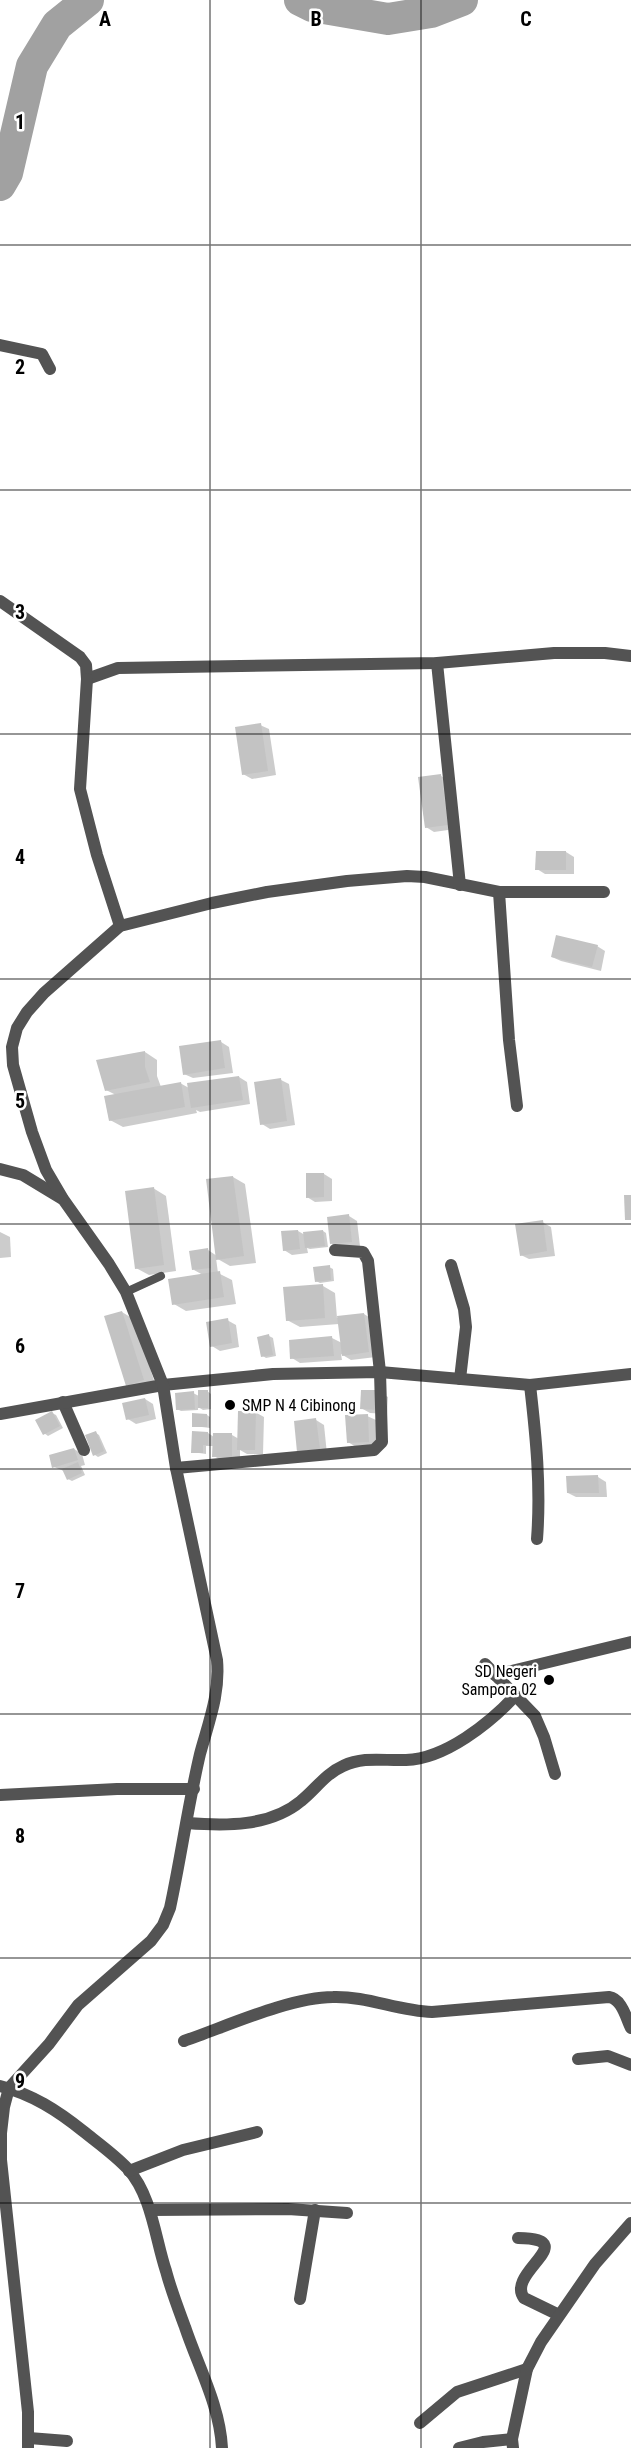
<svg xmlns="http://www.w3.org/2000/svg" width="631" height="2448" font-family="'Roboto Condensed',sans-serif">
	<rect width="100%" height="100%" fill="#fff"/>
	<!-- shadow -->
	<g fill="#0003">
		<path d="M260,725L269,729L276,775L252,779L243,774Z"/>
		<path d="M441,776L449,781L455,829L434,832L426,827Z"/>
		<path d="M566,852L574,857V874H545L537,869Z"/>
		<path d="M597,946L605,951L601,971L561,961L552,957Z"/>
		<path d="M221,1042L229,1047L233,1073L193,1078L184,1074Z"/>
		<path d="M145,1052L157,1060V1076L161,1087L180,1083L189,1088L239,1077L247,1082L250,1104L200,1112L196,1110L197,1113L123,1127L110,1120L116,1095L106,1090Z"/>
		<path d="M281,1080L289,1084L295,1125L270,1129L262,1124Z"/>
		<path d="M324,1174L332,1179V1201L315,1202L307,1197Z"/>
		<path d="M233,1177L245,1184L256,1263L230,1266L216,1258L218,1273L232,1280L236,1304L186,1311L174,1304L203,1275L194,1270L208,1250L217,1256Z"/>
		<path d="M153,1188L166,1196L176,1271L149,1275L136,1268Z"/>
		<path d="M349,1216L357,1221L360,1246L340,1248L331,1243Z"/>
		<path d="M542,1222L551,1227L555,1256L529,1259L521,1255Z"/>
		<path d="M298,1231L305,1235L323,1231L326,1233L328,1247L310,1249L307,1248L308,1253L292,1255L284,1250Z"/>
		<path d="M0,1232L10,1237L11,1257L0,1258Z"/>
		<path d="M329,1267L333,1269L334,1281L320,1283L316,1281Z"/>
		<path d="M323,1286L335,1293L337,1318L364,1314L372,1319L376,1357L351,1360L341,1354L342,1360L300,1363L292,1358L332,1338L342,1343L339,1324L300,1327L287,1320Z"/>
		<path d="M122,1312L135,1320L156,1387L127,1385Z"/>
		<path d="M227,1320L236,1325L239,1347L220,1351L212,1346Z"/>
		<path d="M269,1336L273,1338L276,1356L266,1358L263,1356Z"/>
		<path d="M207,1391L211,1394V1409L203,1410L198,1407V1410L181,1411L177,1409L193,1393L199,1396Z"/>
		<path d="M380,1392L388,1397L387,1414L370,1413L361,1408Z"/>
		<path d="M145,1399L153,1404L156,1419L136,1424L128,1419Z"/>
		<path d="M255,1412L264,1417L263,1454H247L240,1450V1461H222L214,1456V1446H206V1454L192,1452L193,1433H208L214,1437V1435H232L239,1439Z"/>
		<path d="M52,1413L56,1415L63,1428L48,1436L44,1433Z"/>
		<path d="M207,1415L210,1417V1428L194,1426Z"/>
		<path d="M367,1416L376,1420L377,1446L356,1447L348,1442Z"/>
		<path d="M316,1420L324,1425L327,1454L306,1456Z"/>
		<path d="M96,1433L99,1435L107,1453L98,1457L95,1455Z"/>
		<path d="M74,1449L82,1454L85,1465L81,1466L85,1475L72,1481L68,1479L64,1471L54,1467Z"/>
		<path d="M598,1477L606,1482L607,1497H576L568,1493Z"/>
	</g>
	<g fill="none" stroke-linecap="round" stroke-linejoin="round">
		<!-- river -->
		<g stroke="#a1a1a1" stroke-width="32">
			<path d="M300,0L312,6L388,19L431,12L462,0"/>
			<path d="M0,185L7,173L32,66L57,25L88,0"/>
		</g>
	</g>
	<!-- building -->
	<g fill="#c3c3c3">
		<path d="M261,723L268,771L242,775L235,727Z"/>
		<path d="M441,774L448,825L425,828L418,777Z"/>
		<path d="M536,851H566V870H535Z"/>
		<path d="M556,935L598,945L592,967L551,957Z"/>
		<path d="M221,1040L225,1068L183,1075L179,1046Z"/>
		<path d="M145,1051V1067L150,1082L105,1091L96,1060Z"/>
		<path d="M239,1076L243,1100L191,1108L187,1083Z"/>
		<path d="M281,1078L287,1121L260,1125L254,1082Z"/>
		<path d="M181,1082L185,1107L109,1121L104,1096Z"/>
		<path d="M306,1173H324V1197L306,1198Z"/>
		<path d="M233,1176L244,1256L216,1260L206,1179Z"/>
		<path d="M154,1187L164,1265L135,1269L125,1191Z"/>
		<path d="M624,1195H631V1220H625Z"/>
		<path d="M349,1214L352,1242L330,1244L327,1217Z"/>
		<path d="M543,1220L547,1251L520,1256L515,1224Z"/>
		<path d="M298,1230L300,1249L283,1251L281,1231Z"/>
		<path d="M323,1230L325,1246L305,1248L303,1232Z"/>
		<path d="M208,1248L211,1268L192,1270L189,1251Z"/>
		<path d="M330,1265L331,1280L315,1282L313,1267Z"/>
		<path d="M220,1271L224,1297L172,1305L168,1279Z"/>
		<path d="M323,1284L325,1318L286,1321L283,1287Z"/>
		<path d="M122,1311L144,1380L126,1386L104,1316Z"/>
		<path d="M364,1313L369,1352L342,1356L337,1316Z"/>
		<path d="M228,1318L232,1343L210,1347L206,1322Z"/>
		<path d="M269,1334L273,1355L261,1357L257,1337Z"/>
		<path d="M332,1336L334,1356L290,1359L289,1340Z"/>
		<rect x="198" y="1390" width="10" height="18"/>
		<path d="M361,1390H380L379,1410L360,1409Z"/>
		<path d="M194,1391L195,1409L176,1410L175,1393Z"/>
		<path d="M145,1398L149,1415L126,1420L122,1403Z"/>
		<path d="M52,1411L60,1426L43,1435L35,1420Z"/>
		<path d="M238,1411H256L255,1450H237Z"/>
		<path d="M192,1413L207,1414V1427H192Z"/>
		<path d="M368,1414L369,1442L347,1443L345,1415Z"/>
		<path d="M316,1418L320,1449L297,1452L294,1421Z"/>
		<path d="M96,1431L104,1451L93,1456L85,1435Z"/>
		<path d="M192,1431L208,1432V1445H203V1453H191Z"/>
		<path d="M213,1433H232V1457H212Z"/>
		<path d="M74,1448L78,1460L52,1468L49,1455Z"/>
		<path d="M78,1462L82,1473L67,1480L62,1469Z"/>
		<path d="M598,1475L599,1493H567L566,1476Z"/>
	</g>
	<g fill="none" stroke-linecap="round" stroke-linejoin="round">
		<!-- service -->
		<path stroke="#535353" stroke-width="8" d="M126,1292L161,1276"/>
		<!-- minor -->
		<g stroke="#535353" stroke-width="12">
			<path d="M0,345L42,354L50,369"/>
			<path d="M0,601L80,657L86,665L87,679L118,668L437,663L554,653H605L631,656"/>
			<path d="M437,663L460,885"/>
			<path d="M87,679L80,789L97,855L120,926"/>
			<path d="M499,892L509,1040L517,1106"/>
			<path d="M0,1169L23,1175L61,1198"/>
			<path d="M451,1265L464,1309L466,1327L460,1379"/>
			<path d="M530,1385C536,1437 541,1487 537,1539"/>
			<path d="M63,1402L84,1450"/>
			<path d="M0,1414L163,1385L273,1374L380,1372L530,1385L631,1374"/>
			<path d="M176,1468L374,1450L382,1442L380,1372L368,1261L363,1252L335,1250"/>
			<path d="M485,1664L535,1716L544,1737L555,1774"/>
			<path d="M495,1675L631,1642"/>
			<path d="M0,1795L117,1789H194"/>
			<path d="M187,1823C225,1826 270,1827 301,1801C316,1789 325,1774 343,1766C364,1756 384,1761 406,1760C445,1759 490,1723 515,1696"/>
			<path d="M184,2041C225,2027 290,1997 333,1997C367,1996 398,2011 432,2012L609,1997C622,1999 626,2018 631,2028"/>
			<path d="M578,2059L608,2056L631,2065"/>
			<path d="M0,2086C32,2094 58,2111 83,2131C98,2143 115,2155 128,2169C152,2196 155,2238 166,2271C171,2290 178,2308 185,2327C198,2366 220,2406 222,2448"/>
			<path d="M129,2171L183,2150L257,2132"/>
			<path d="M150,2210L288,2209L347,2213"/>
			<path d="M518,2238C584,2239 505,2273 524,2298L559,2315"/>
			<path d="M300,2299L315,2210"/>
			<path d="M420,2423L457,2392L527,2369"/>
			<path d="M29,2438L67,2441"/>
			<path d="M28,2448V2412L1,2160V2133L4,2107L9,2088L49,2044L78,2005L151,1941L163,1925L170,1908C181,1857 188,1805 200,1754C209,1721 220,1694 217,1660L176,1468L163,1385L126,1292L109,1264L63,1199L46,1170L32,1132L13,1065L12,1047L17,1028L27,1012L44,993L120,926L212,903L267,892L347,881L407,876L425,877L499,892H604"/>
			<path d="M459,2448L483,2442L512,2439"/>
			<path d="M513,2448L512,2439L527,2369L541,2342L595,2264L631,2223"/>
		</g>
	</g>
	<!-- grid -->
	<path fill="none" stroke="#000" stroke-width="1.5" stroke-opacity="0.55" d="M210,0V2448M421,0V2448M0,245H631M0,490H631M0,734H631M0,979H631M0,1224H631M0,1469H631M0,1714H631M0,1958H631M0,2203H631"/>
	<!-- markers -->
	<g fill="#000" stroke="#fff" stroke-width="2">
		<circle cx="230" cy="1405" r="6"/>
		<circle cx="549" cy="1680" r="6"/>
	</g>
	<g text-anchor="middle" dominant-baseline="central" stroke-width="5" stroke-linejoin="round" paint-order="stroke">
		<!-- poi labels -->
		<g font-size="16" fill="#000" stroke="#fff" text-anchor="start">
			<text x="242" y="1405">SMP N 4 Cibinong</text>
			<text x="537" y="1671" text-anchor="end">SD Negeri<tspan x="537" dy="18">Sampora 02</tspan></text>
		</g>
	</g>
	<g font-size="20" text-anchor="middle" font-weight="bold" fill="#000" stroke="#fff" stroke-width="5" stroke-linejoin="round" paint-order="stroke">
		<text x="105" y="26">A</text>
		<text x="316" y="26">B</text>
		<text x="526" y="26">C</text>
		<text x="20" y="129">1</text>
		<text x="20" y="374">2</text>
		<text x="20" y="619">3</text>
		<text x="20" y="864">4</text>
		<text x="20" y="1108">5</text>
		<text x="20" y="1353">6</text>
		<text x="20" y="1598">7</text>
		<text x="20" y="1843">8</text>
		<text x="20" y="2088">9</text>
	</g>
</svg>
